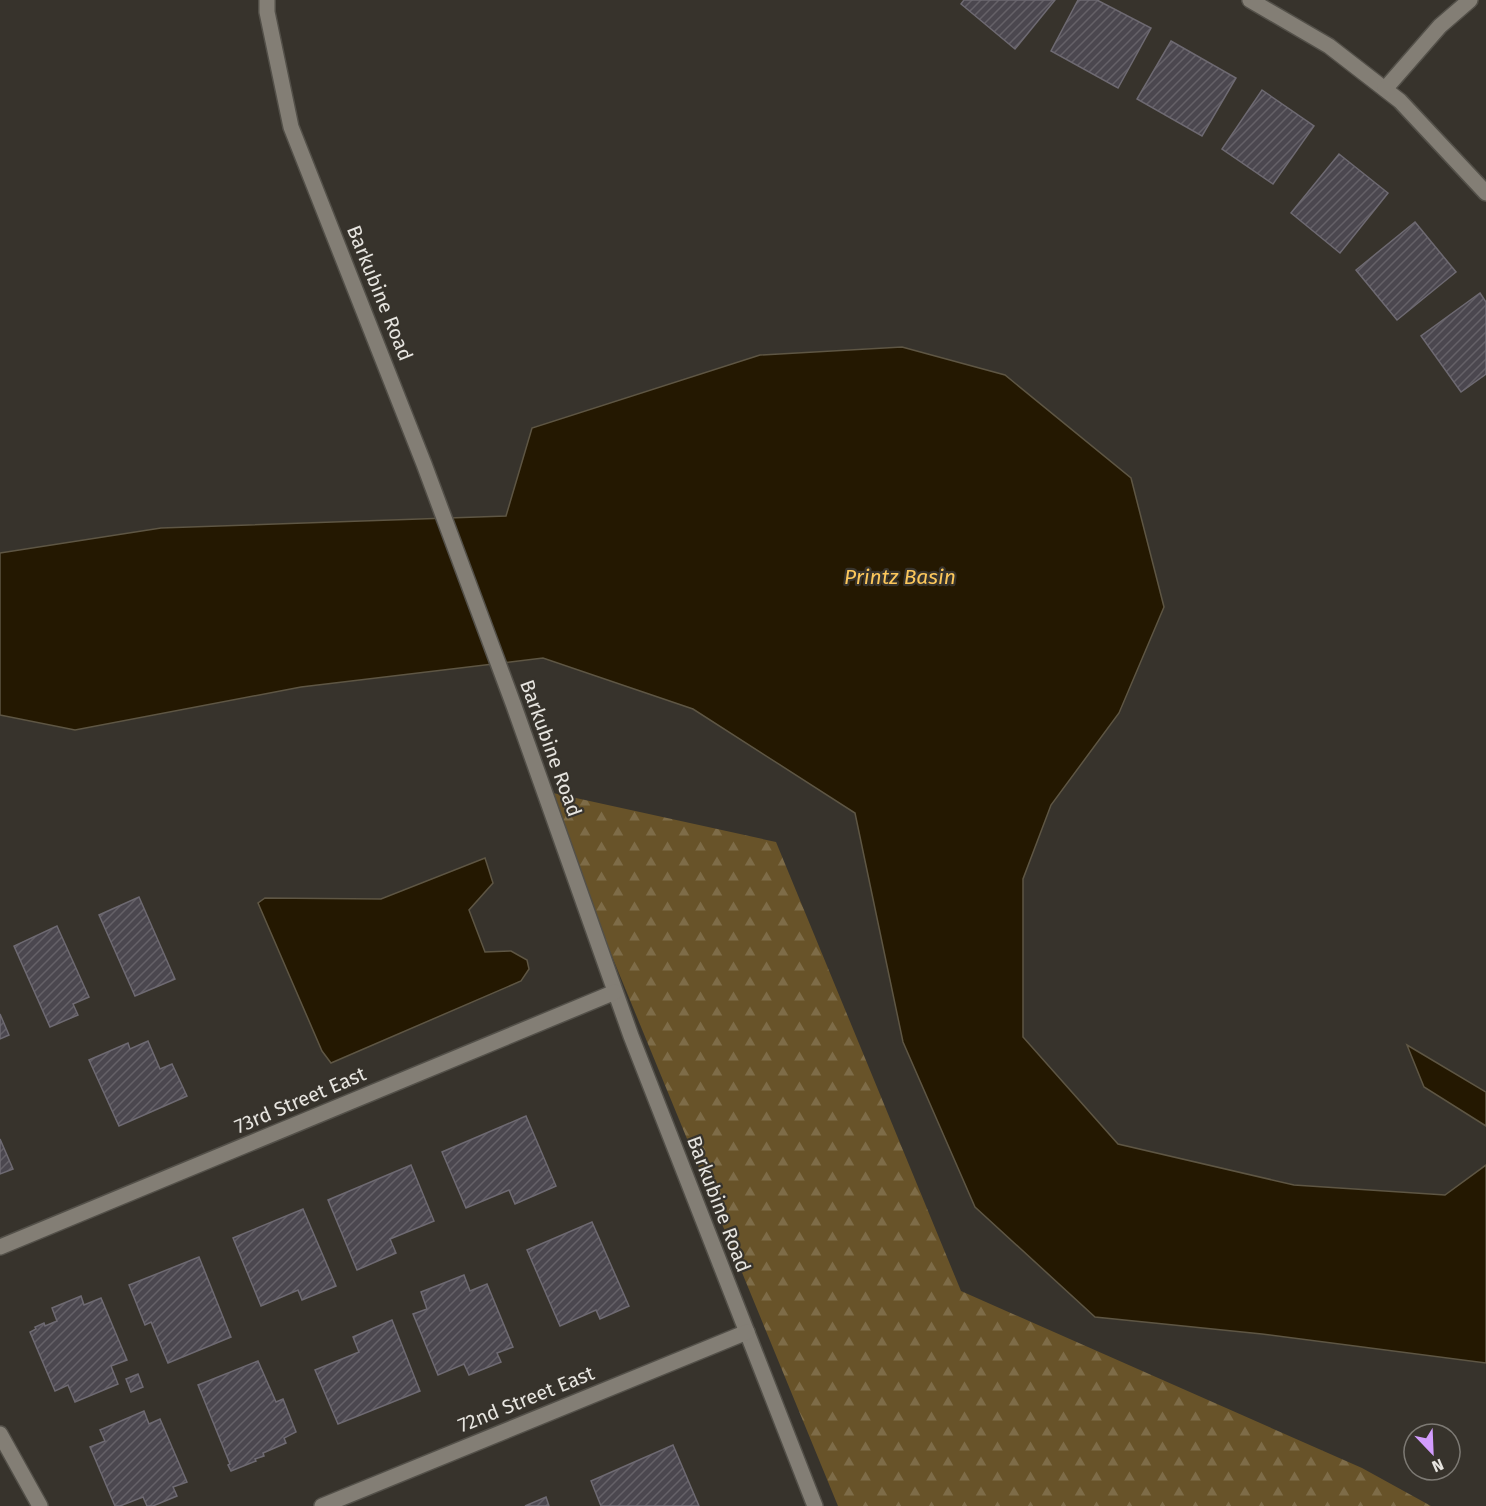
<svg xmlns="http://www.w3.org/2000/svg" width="1486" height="1506" font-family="'Fira Sans',sans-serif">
	<defs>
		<pattern id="forest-firs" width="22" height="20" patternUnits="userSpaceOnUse" patternTransform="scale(1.5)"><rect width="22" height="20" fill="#685329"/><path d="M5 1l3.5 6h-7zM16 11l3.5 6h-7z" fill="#7e6c48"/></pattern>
		<pattern id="building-hatch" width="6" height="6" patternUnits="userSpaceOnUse" patternTransform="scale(1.5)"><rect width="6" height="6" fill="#4b474f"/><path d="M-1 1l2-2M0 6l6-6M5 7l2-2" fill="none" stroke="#656168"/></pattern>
	</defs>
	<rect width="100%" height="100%" fill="#37332c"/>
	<!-- forest -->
	<path fill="url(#forest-firs)" d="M544,791L776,842L961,1291L1362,1468L1431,1506H838Z"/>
	<!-- water -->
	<g fill="#241801" stroke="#5e5644" stroke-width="1.5">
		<path d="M902,347L1005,375L1131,478L1164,607L1119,713L1051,805L1023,879V1037L1118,1144L1294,1185L1445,1195L1486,1165V1363L1262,1334L1095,1317L975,1207L903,1042L855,813L693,709L543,658L301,687L75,730L0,715V553L161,528L506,516L532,428L760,355Z"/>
		<path d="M485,858L493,883L469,910L485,952L511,951L527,960L529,969L521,981L331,1063L322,1051L258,903L265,898L381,899Z"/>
		<path d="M1407,1045L1486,1092V1126L1424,1087Z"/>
	</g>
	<!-- building -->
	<g fill="url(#building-hatch)" stroke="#6e6a72" stroke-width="1.5">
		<path d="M964,0H1055L1015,49L961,4Z"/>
		<path d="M1078,0H1097L1151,28L1118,88L1051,51Z"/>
		<path d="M1171,41L1236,78L1202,136L1137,99Z"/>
		<path d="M1262,90L1314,126L1273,184L1222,149Z"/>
		<path d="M1339,154L1388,193L1340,253L1291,213Z"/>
		<path d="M1415,222L1456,272L1397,320L1356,270Z"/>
		<path d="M1480,293L1486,302V374L1461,392L1421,336Z"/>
		<path d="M139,897L175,979L135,996L99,915Z"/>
		<path d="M57,926L89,997L73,1004L78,1015L50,1027L14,946Z"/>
		<path d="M0,1014L9,1035L0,1039Z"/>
		<path d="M148,1041L160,1069L172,1064L187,1096L119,1126L89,1060L128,1043L130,1049Z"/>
		<path d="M526,1116L556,1186L515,1204L509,1190L466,1208L442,1152Z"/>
		<path d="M0,1139L13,1169L0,1174Z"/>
		<path d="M411,1165L434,1221L390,1239L396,1253L357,1270L328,1200Z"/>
		<path d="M303,1209L336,1286L302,1300L298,1290L261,1306L233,1238Z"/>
		<path d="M592,1222L629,1306L600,1319L596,1310L560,1326L527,1250Z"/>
		<path d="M199,1257L231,1337L168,1363L151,1322L145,1325L129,1285Z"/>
		<path d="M464,1275L470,1291L487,1284L513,1347L497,1353L501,1362L469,1375L464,1364L438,1375L413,1314L427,1309L421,1292Z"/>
		<path d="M81,1296L84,1305L101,1298L127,1360L111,1366L118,1384L75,1402L68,1385L55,1391L30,1332L36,1329L35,1327L44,1323L45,1326L57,1321L52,1308Z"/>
		<path d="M392,1320L420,1391L338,1424L315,1370L359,1352L353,1337Z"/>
		<path d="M258,1361L276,1402L283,1399L296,1432L284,1438L286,1443L263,1453L264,1456L255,1459L256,1461L231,1471L228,1465L230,1464L198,1385Z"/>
		<path d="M138,1374L143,1387L131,1392L126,1379Z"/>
		<path d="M144,1411L149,1424L160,1419L187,1482L173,1487L177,1496L153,1506H147L143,1497L120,1506H115L90,1447L105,1441L100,1430Z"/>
		<path d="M673,1445L699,1506H601L591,1481Z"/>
		<path d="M546,1497L549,1506H525Z"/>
	</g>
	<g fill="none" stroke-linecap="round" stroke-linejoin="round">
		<!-- minor casing -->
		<g stroke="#535049" stroke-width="18">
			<g id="minor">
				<path d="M267,0V12L291,127L424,464L514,706L631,1036L815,1506"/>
				<path d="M1250,0L1329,46L1400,101L1486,193"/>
				<path d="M1385,89L1440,26L1470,0"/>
				<path d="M0,1247L615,992"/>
				<path d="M0,1434L40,1506"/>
				<path d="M322,1506L747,1332"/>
			</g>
		</g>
		<!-- minor -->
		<use href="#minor" stroke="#837e75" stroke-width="15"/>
	</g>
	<g text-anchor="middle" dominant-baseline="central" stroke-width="4.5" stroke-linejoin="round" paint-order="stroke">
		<!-- street labels -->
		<g font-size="20" fill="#e7e5e0" stroke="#37332c">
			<text transform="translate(380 293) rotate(68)">Barkubine Road</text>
			<text transform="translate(551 748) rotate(70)">Barkubine Road</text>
			<text transform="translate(300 1100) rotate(-23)">73rd Street East</text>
			<text transform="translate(719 1204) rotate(69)">Barkubine Road</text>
			<text transform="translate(526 1399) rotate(-22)">72nd Street East</text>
		</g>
		<!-- water labels -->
		<g font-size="21" font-style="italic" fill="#fcc75b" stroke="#37332c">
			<text x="900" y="577">Printz Basin</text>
		</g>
	</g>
	<!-- north arrow -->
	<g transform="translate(1432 1452) rotate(157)"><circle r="28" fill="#37332c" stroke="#7d7a74" stroke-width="1.5"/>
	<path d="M0-4.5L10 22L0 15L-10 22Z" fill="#d29cfd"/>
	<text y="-9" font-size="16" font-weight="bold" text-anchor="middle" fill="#e7e5e0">N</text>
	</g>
</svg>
